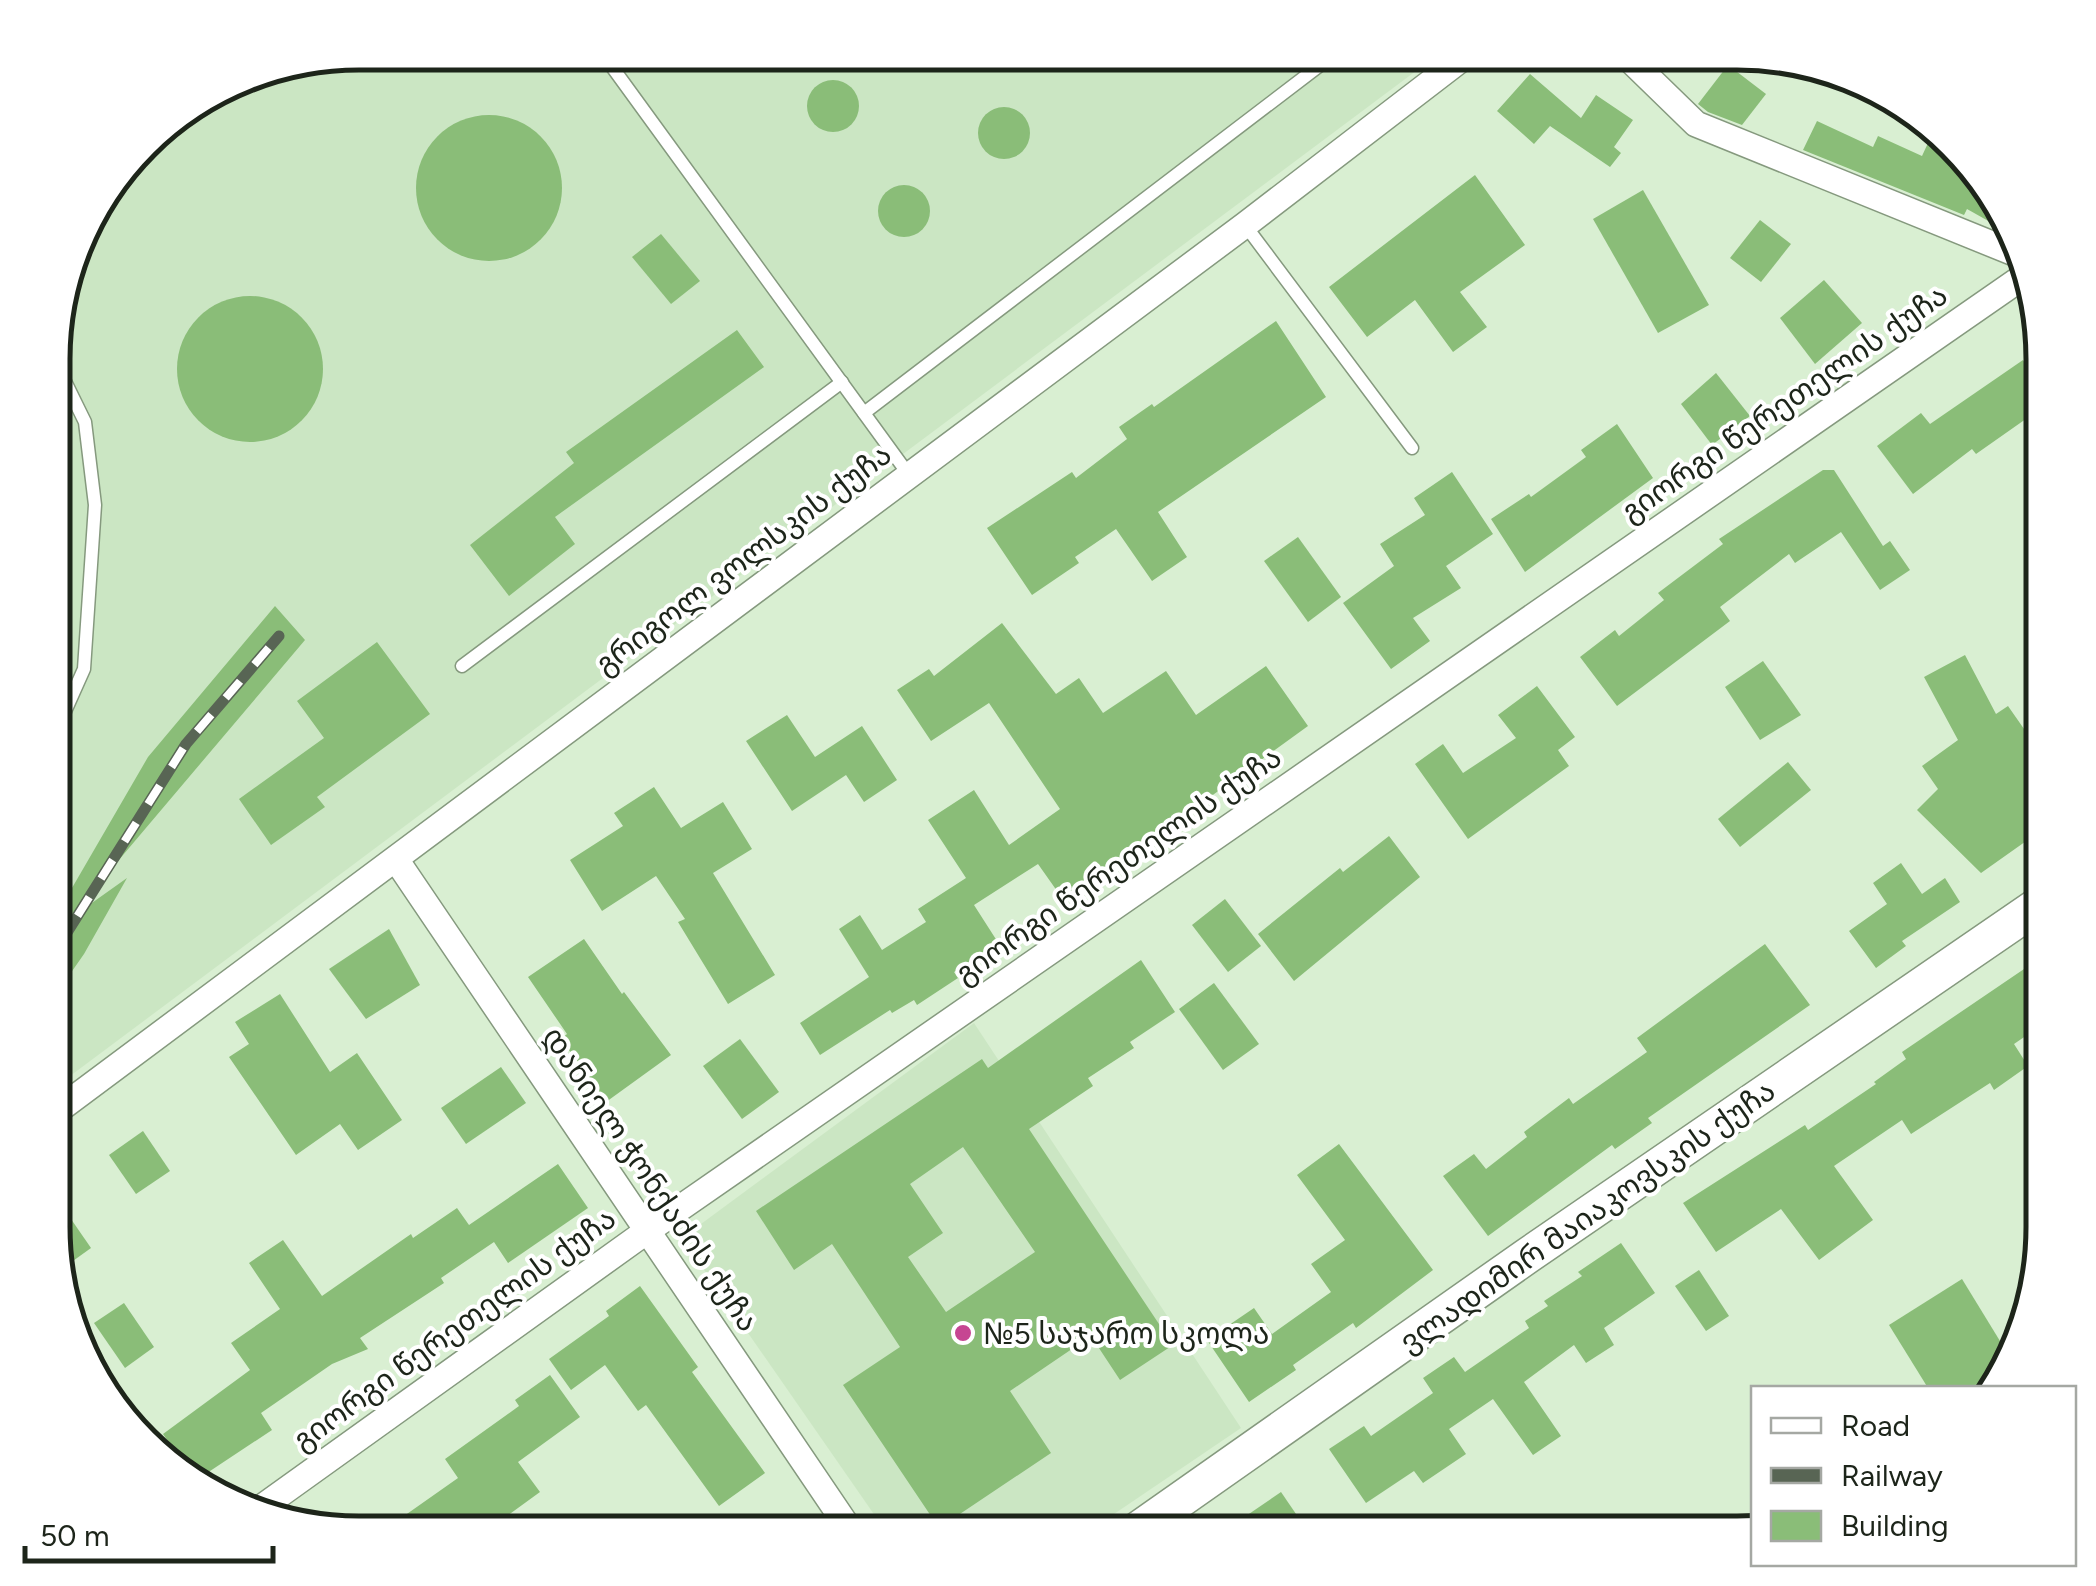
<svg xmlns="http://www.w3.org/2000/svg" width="2096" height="1586" font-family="Figtree,'Noto Sans Georgian',sans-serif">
	<rect width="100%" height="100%" fill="#d9efd2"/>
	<!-- built -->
	<g fill="#cbe6c3">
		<path d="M359,53H1440L54,1088L55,319L93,206L157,128L260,69Z"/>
		<path d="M974,1023L1241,1428L1086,1533H887L682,1238Z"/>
	</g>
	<!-- green -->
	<path fill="#badead" d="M1814,67L1854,76L1878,91L1873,97L1812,73Z"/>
	<!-- building -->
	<g fill="#8abd78" fill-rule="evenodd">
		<path d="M1728,65L1766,94L1742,125L1708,112L1698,104Z"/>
		<path d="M1530,74L1581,118L1596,95L1633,120L1614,147L1621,153L1610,167L1550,126L1534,144L1497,111Z"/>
		<circle cx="833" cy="106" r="26"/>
		<circle cx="1004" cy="133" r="26"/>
		<circle cx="489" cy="188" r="73"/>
		<path d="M1817,121L1873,147L1878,136L1922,156L1928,143L1962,159L2012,224L2015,236L1967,209L1964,215L1803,150Z"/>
		<path d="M1475,175L1525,245L1460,292L1487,327L1453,352L1415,300L1367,337L1329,287Z"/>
		<circle cx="904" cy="211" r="26"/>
		<path d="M1643,190L1709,305L1658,333L1593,219Z"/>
		<path d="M1760,220L1791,244L1761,282L1730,258Z"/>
		<path d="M661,234L700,281L671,304L632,257Z"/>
		<path d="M1824,280L1862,323L1815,364L1780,318Z"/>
		<circle cx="250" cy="369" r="73"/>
		<path d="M1276,321L1326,397L1158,512L1187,557L1152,581L1116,529L1075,557L1079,563L1032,595L987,528L1072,472L1076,478L1127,439L1119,427L1152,404L1154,407Z"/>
		<path d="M737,330L764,367L555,517L575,544L509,596L470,545L574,463L566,452Z"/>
		<path d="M2023,360L2043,390V407L1976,454L1972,449L1913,494L1877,446L1921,413L1930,424Z"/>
		<path d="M1716,373L1750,416L1712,445L1681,404Z"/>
		<path d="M1617,424L1653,478L1525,572L1491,519L1529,494L1531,497L1586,457L1581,450Z"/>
		<path d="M1823,470H1834L1883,546L1890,541L1910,570L1880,590L1841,532L1795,563L1789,554L1720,607L1730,621L1617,706L1580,657L1615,630L1619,636L1664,600L1658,593L1723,544L1719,539Z"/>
		<path d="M1452,472L1493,534L1446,566L1461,588L1413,618L1430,641L1391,669L1343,603L1394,566L1380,544L1425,515L1414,498Z"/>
		<path d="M1298,537L1341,597L1308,622L1264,561Z"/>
		<path d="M275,606L305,640L85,900L89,905L127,878L84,954L54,997V919L148,757Z"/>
		<path d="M1002,623L1056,694L1079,678L1103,713L1166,671L1196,715L1266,666L1308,726L1170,826L1062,898L1038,864L974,905L999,944L954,972L958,978L917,1005L914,1000L892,1013L890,1010L820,1055L800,1023L869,977L839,929L860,915L882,950L926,922L918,909L966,878L928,820L974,790L1009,845L1060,809L989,703L931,741L897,690L929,669L934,676Z"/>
		<path d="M377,642L430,714L317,797L325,807L271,845L239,799L324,738L297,701Z"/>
		<path d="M1965,655L1996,714L2008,706L2043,756V829L1981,873L1917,810L1938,789L1922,766L1958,740L1924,677Z"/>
		<path d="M1763,661L1801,715L1760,740L1725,687Z"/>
		<path d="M1537,686L1575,737L1558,750L1569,766L1468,839L1415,764L1443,744L1463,773L1516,738L1498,715Z"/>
		<path d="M787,715L815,757L862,726L897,780L864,802L846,775L792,811L746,741Z"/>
		<path d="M1788,762L1811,790L1740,847L1718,819Z"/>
		<path d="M654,787L681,828L723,802L752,849L713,873L775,975L728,1004L678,922L685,919L656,876L602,911L570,860L623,826L614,813Z"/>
		<path d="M1389,836L1420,877L1294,981L1258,934L1340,868L1343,872Z"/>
		<path d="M1901,863L1922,894L1945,878L1960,902L1902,941L1906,946L1876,968L1849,931L1887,904L1873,883Z"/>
		<path d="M1225,899L1261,946L1228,972L1192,925Z"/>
		<path d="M389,929L420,985L366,1019L329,969Z"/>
		<path d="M584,939L622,994L624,992L671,1055L606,1102L561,1039L567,1034L528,977Z"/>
		<path d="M1765,944L1810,1005L1648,1118L1652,1123L1615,1149L1612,1145L1488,1236L1443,1176L1474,1154L1486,1169L1527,1137L1524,1132L1569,1098L1573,1104L1647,1052L1637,1038Z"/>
		<path d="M2043,956V1024L2014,1044L2028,1066L1994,1090L1990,1083L1911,1134L1902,1120L1834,1166L1873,1220L1819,1260L1781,1209L1716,1252L1683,1203L1805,1125L1808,1130L1876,1084L1874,1082L1906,1059L1902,1052Z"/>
		<path d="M1141,960L1175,1012L1130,1042L1134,1048L1088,1078L1093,1086L1029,1129L1173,1345L1120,1380L1091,1336L1010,1391L1051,1453L939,1528L843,1385L900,1347L832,1244L794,1270L756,1211L982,1059L988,1068ZM963,1147L1035,1252L946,1312L908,1257L943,1233L910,1184Z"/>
		<path d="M1214,983L1259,1044L1223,1070L1179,1009Z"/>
		<path d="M280,994L330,1072L357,1053L402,1120L358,1150L340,1124L296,1155L229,1057L249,1044L235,1022Z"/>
		<path d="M740,1039L779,1092L742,1119L703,1066Z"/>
		<path d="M501,1067L526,1103L466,1144L441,1108Z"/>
		<path d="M143,1131L170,1171L136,1194L109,1155Z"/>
		<path d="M1339,1144L1433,1270L1356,1328L1353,1323L1293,1365L1296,1370L1249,1402L1207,1340L1254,1308L1272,1334L1331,1292L1311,1264L1345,1240L1297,1175Z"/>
		<path d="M558,1164L588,1208L508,1263L494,1242L441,1278L444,1283L360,1338L368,1349L332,1364L261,1413L272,1430L195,1481L163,1434L250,1370L231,1343L280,1309L249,1263L283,1240L322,1296L411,1234L413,1238L457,1208L469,1225Z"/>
		<path d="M53,1193L91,1248L59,1271L53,1247Z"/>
		<path d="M1621,1243L1655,1293L1604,1328L1614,1345L1586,1363L1574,1345L1524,1382L1561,1436L1533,1455L1493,1399L1449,1429L1466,1454L1423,1483L1414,1471L1366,1503L1329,1449L1364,1426L1371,1436L1433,1393L1423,1378L1454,1357L1465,1372L1529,1328L1525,1321L1548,1306L1544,1301L1582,1276L1578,1272Z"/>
		<path d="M1699,1270L1729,1316L1706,1331L1675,1286Z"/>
		<path d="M1962,1279L2011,1359L1998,1379L1983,1388H1928L1889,1325Z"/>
		<path d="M640,1286L698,1367L692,1372L765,1473L719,1506L646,1405L638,1411L605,1365L571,1390L549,1359L609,1316L606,1311Z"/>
		<path d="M124,1303L154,1347L125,1368L94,1323Z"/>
		<path d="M550,1375L580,1417L518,1462L540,1492L493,1526L484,1514L458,1533H417L404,1516L458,1478L445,1459L519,1406L515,1400Z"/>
		<path d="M1281,1492L1309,1533H1221Z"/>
	</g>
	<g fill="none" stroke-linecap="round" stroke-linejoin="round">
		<!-- service casing -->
		<g stroke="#85997e" stroke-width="15">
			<g id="service">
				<path d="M602,53L909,475"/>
				<path d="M1245,225L1412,448"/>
				<path d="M864,413L1336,53"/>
				<path d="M462,666L842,382"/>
				<path d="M54,736L84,669L95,505L85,422L55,361"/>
			</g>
		</g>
		<!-- minor casing -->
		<g stroke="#85997e" stroke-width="28">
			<g id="minor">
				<path d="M1623,53L1696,124L2019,255"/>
				<path d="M397,861L852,1533"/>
				<path d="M53,1114L1245,225L1469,53"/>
				<path d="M254,1513L647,1231L2024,276"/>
			</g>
		</g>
		<!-- secondary casing -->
		<g stroke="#85997e" stroke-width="38">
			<path id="secondary" d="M1133,1533L1527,1256L2043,902"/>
		</g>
		<!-- service -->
		<use href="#service" stroke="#fff" stroke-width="12"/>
		<!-- minor -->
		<use href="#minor" stroke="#fff" stroke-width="25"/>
		<!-- secondary -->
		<use href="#secondary" stroke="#fff" stroke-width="35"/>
		<!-- rail casing -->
		<g stroke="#586554" stroke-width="11">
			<path id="rail" d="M54,953L186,744L279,636"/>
		</g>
		<!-- rail -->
		<use href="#rail" stroke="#fff" stroke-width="8" stroke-dasharray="22" stroke-linecap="butt"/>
	</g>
	<!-- markers -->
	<circle fill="#c64692" stroke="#fff" stroke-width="4" cx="963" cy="1333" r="10"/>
	<g text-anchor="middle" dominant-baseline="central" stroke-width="8" stroke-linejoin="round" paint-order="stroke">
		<!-- street labels -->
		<g font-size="30" fill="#1d251a" stroke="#fff">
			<text transform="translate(1784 403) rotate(-35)">გიორგი წერეთელის ქუჩა</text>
			<text transform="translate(743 559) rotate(-37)">გრიგოლ ვოლსკის ქუჩა</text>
			<text transform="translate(1118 865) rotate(-35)">გიორგი წერეთელის ქუჩა</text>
			<text transform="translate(651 1179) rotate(56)">დანიელ ჭონქაძის ქუჩა</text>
			<text transform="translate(1587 1216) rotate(-35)">ვლადიმირ მაიაკოვსკის ქუჩა</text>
			<text transform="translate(454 1329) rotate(-36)">გიორგი წერეთელის ქუჩა</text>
		</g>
		<!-- poi labels -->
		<g font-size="30" fill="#1d251a" stroke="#fff" text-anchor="start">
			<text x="983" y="1333">№5 საჯარო სკოლა</text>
		</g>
	</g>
	<!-- crop -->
	<path d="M0 0H2096V1586H0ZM359 70H1737A289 289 0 0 1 2026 359V1227A289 289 0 0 1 1737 1516H359A289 289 0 0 1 70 1227V359A289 289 0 0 1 359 70Z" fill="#fff" fill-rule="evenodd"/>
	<path fill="none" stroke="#1d251a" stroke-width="5" d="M359 70H1737A289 289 0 0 1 2026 359V1227A289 289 0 0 1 1737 1516H359A289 289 0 0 1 70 1227V359A289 289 0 0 1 359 70Z"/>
	<!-- legend -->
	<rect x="1751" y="1386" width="325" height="180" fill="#ffffff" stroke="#a5a8a3" stroke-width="2.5"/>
	<rect x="1771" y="1418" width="50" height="15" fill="#ffffff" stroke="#a5a8a3" stroke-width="2.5"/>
	<text x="1841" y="1436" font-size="30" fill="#1d251a">Road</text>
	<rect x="1771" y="1468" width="50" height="15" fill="#586554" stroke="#a5a8a3" stroke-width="2.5"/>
	<text x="1841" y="1486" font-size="30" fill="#1d251a">Railway</text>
	<rect x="1771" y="1511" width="50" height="30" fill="#8abd78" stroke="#a5a8a3" stroke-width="2.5"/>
	<text x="1841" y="1536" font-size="30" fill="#1d251a">Building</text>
	<!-- scale -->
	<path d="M25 1546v15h248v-15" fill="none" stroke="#1d251a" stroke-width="5"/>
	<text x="40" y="1546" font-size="30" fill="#1d251a" stroke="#ffffff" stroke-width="8" paint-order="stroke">50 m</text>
</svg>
